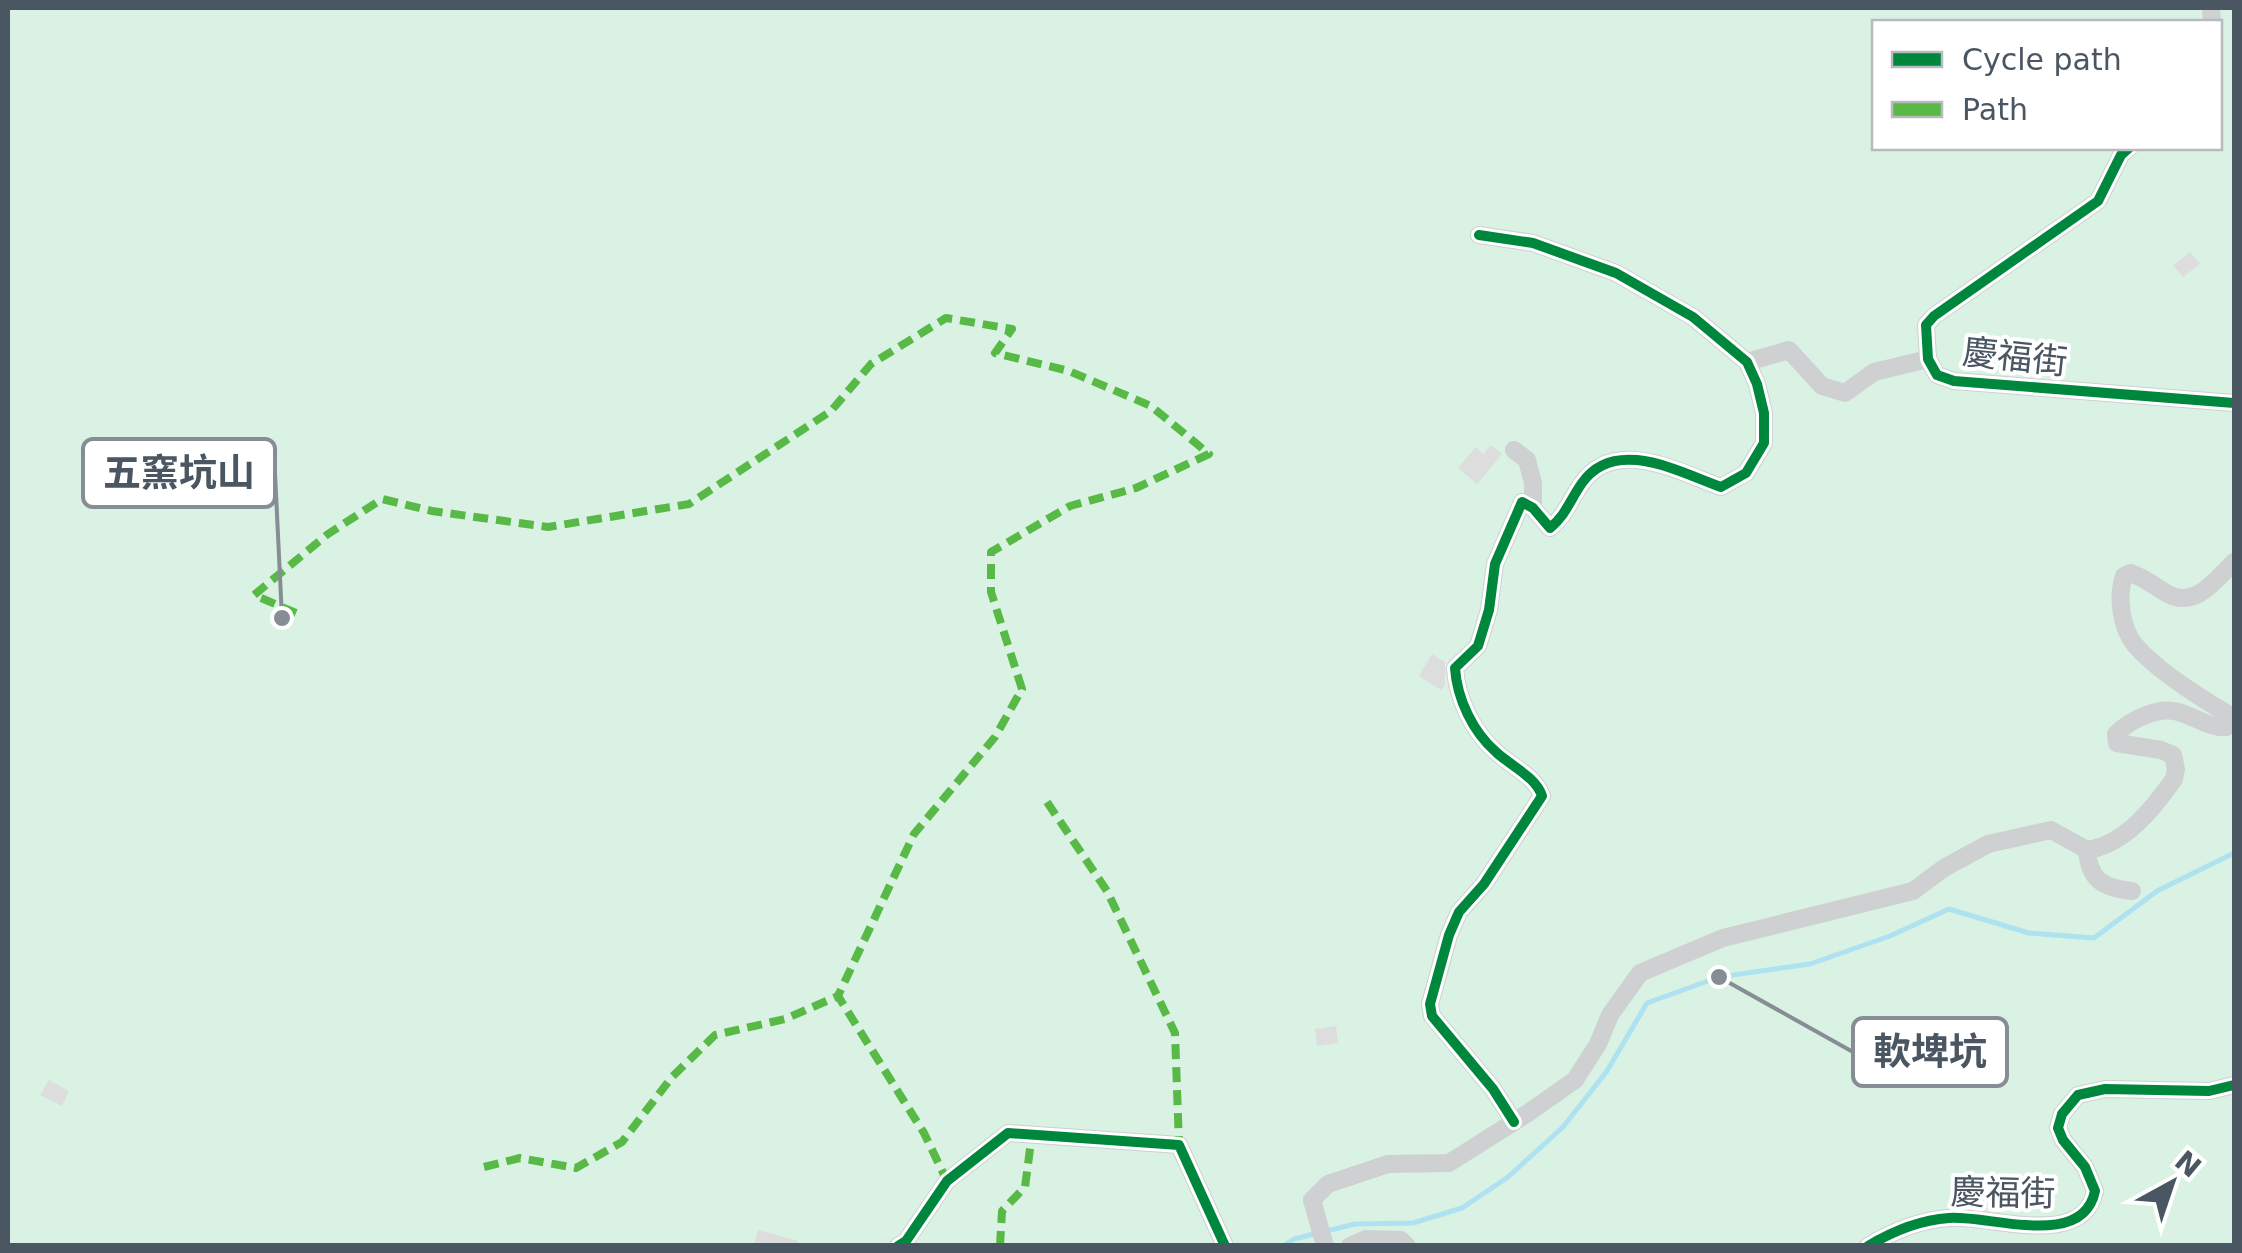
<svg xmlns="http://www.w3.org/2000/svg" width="2242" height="1253" font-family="'DejaVu Sans','Noto Sans TC',sans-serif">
	<rect width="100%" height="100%" fill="#f4f4f4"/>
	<!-- green -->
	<path fill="#d9f2e3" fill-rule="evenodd" d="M8,8H2234V1245H8ZM1874,22H2220V148H1874Z"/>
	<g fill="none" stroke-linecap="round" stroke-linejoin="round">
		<!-- stream -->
		<path stroke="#aee2f0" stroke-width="5" d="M1283,1246L1294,1239L1355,1224L1413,1223L1462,1208L1508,1177L1563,1127L1607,1071L1647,1003L1719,977L1810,964L1890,936L1949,909L2029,933L2094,938L2157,891L2234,853"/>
	</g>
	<!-- building -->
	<g fill="#ddddde">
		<path d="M2190,252L2200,264L2183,277L2173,265Z"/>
		<path d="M1491,445L1502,454L1477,484L1458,468L1476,447L1483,454Z"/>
		<path d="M1432,654L1445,662V685L1441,690L1419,676Z"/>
		<path d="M1336,1026L1338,1043L1317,1046L1315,1029Z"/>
		<path d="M49,1080L69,1091L62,1106L40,1095Z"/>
		<path d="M758,1230L798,1241L797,1246H754Z"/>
	</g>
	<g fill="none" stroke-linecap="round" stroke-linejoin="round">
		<!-- minor -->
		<g stroke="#ced0d2" stroke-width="18">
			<path d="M2211,8L2212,22"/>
			<path d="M2129,148L2121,155L2098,201L1934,316L1926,325L1928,359L1937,375L1954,381L2234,403"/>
			<path d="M1479,235L1533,243L1616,273L1693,317L1747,362L1757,384L1764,413V443L1746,473L1721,487C1679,472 1615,436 1582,483C1570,500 1566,515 1550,528L1533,508L1522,502L1495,564L1489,610L1478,646L1455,668C1457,699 1473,732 1496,752C1511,766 1536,777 1542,796L1484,884L1459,912L1449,935L1430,1004L1432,1016L1493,1089L1514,1122"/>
			<path d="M1747,362L1789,350L1822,386L1845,393L1874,372L1928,359"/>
			<path d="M1514,450L1527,460L1533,483V508"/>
			<path d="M2087,850C2124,845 2153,809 2174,779L2176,769L2173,755L2161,750L2117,743L2116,734C2130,720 2158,706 2178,712C2194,716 2209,728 2226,727L2233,717C2202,699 2158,672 2135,645C2121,628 2117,597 2124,576L2130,573C2144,577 2154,586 2166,593C2195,610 2215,580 2234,562"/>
			<path d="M2087,850C2089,880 2103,888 2132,891"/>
			<path d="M898,1246L906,1241L947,1181L1008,1133L1179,1145L1225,1246"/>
			<path d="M1325,1246L1312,1200L1328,1184L1388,1164L1449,1163L1528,1113L1575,1080L1598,1044L1610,1015L1640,973L1723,938L1913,891L1944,868L1988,844L2051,830L2087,850"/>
			<path d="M1350,1246L1366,1239L1401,1240L1407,1246"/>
			<path d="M1868,1246C1893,1231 1919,1220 1949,1218C1991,1215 2083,1250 2095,1191L2085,1167L2063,1140L2058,1128L2062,1114L2078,1095L2105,1089L2209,1091L2234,1085"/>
		</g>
		<!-- quiet -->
		<g stroke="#58b947" stroke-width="8" stroke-dasharray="15 8" stroke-linecap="butt">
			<path d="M296,613L254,595L328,534L382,499L432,511L548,527L689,504L831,411L871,364L946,318L1012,329L995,353L1069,371L1151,406L1209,454L1136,488L1070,506L991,552V592L1022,689L995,737L914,834L838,996"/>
			<path d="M1047,802L1107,891L1175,1033L1179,1145"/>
			<path d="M484,1167L520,1158L576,1168L622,1142L672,1077L715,1035L785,1019L838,996L924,1133L947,1181"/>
			<path d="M1000,1246L1002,1211L1025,1187L1032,1134"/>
		</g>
		<!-- cycleway casing -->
		<g stroke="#fff" stroke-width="16">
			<g id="cycleway">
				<path d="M2129,148L2121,155L2098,201L1934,316L1926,325L1928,359L1937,375L1954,381L2234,403"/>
				<path d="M1479,235L1533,243L1616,273L1693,317L1747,362L1757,384L1764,413V443L1746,473L1721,487C1679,472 1615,436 1582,483C1570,500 1566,515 1550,528L1533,508L1522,502L1495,564L1489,610L1478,646L1455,668C1457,699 1473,732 1496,752C1511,766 1536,777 1542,796L1484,884L1459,912L1449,935L1430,1004L1432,1016L1493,1089L1514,1122"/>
				<path d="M898,1246L906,1241L947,1181L1008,1133L1179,1145L1225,1246"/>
				<path d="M1868,1246C1893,1231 1919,1220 1949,1218C1991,1215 2083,1250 2095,1191L2085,1167L2063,1140L2058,1128L2062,1114L2078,1095L2105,1089L2209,1091L2234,1085"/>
			</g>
		</g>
		<!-- cycleway -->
		<use href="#cycleway" stroke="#00873e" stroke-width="10"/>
	</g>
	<g text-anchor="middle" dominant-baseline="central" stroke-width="8" stroke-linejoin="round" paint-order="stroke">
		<!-- street labels -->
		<g font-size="35" fill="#4a5661" stroke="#fff">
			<text transform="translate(2015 357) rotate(6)">慶福街</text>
			<text transform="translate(2003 1193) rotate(1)">慶福街</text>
		</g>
	</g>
	<!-- callouts -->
	<path fill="none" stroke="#868d94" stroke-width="4" d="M282 618L275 473M1719 977L1853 1052"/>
	<g fill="#868d94" stroke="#fff" stroke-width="4">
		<circle cx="282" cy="618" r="10"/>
		<circle cx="1719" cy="977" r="10"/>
	</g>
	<g fill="#fff" stroke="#868d94" stroke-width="4">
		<rect x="83" y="439" width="192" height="68" rx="10"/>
		<rect x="1853" y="1018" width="154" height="68" rx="10"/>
	</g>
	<g font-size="38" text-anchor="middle" font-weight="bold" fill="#4a5661">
		<text x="179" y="486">五窯坑山</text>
		<text x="1930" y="1065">軟埤坑</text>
	</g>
	<!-- border -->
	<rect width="2242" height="1253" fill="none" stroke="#4a5661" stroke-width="20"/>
	<!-- legend -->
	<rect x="1872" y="20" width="350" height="130" fill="#ffffff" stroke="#b7bbc0" stroke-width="2.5"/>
	<rect x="1892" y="52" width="50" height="15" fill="#00873e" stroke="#b7bbc0" stroke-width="2.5"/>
	<text x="1962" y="70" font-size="30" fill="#4a5661">Cycle path</text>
	<rect x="1892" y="102" width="50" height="15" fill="#58b947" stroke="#b7bbc0" stroke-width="2.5"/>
	<text x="1962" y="120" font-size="30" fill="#4a5661">Path</text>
	<!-- north arrow -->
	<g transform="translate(2172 1183) rotate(40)" stroke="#ffffff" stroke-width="8" paint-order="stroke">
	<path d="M0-8L18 38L0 25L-18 38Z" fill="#4a5661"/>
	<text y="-15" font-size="28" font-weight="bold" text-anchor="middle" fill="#4a5661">N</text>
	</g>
</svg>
